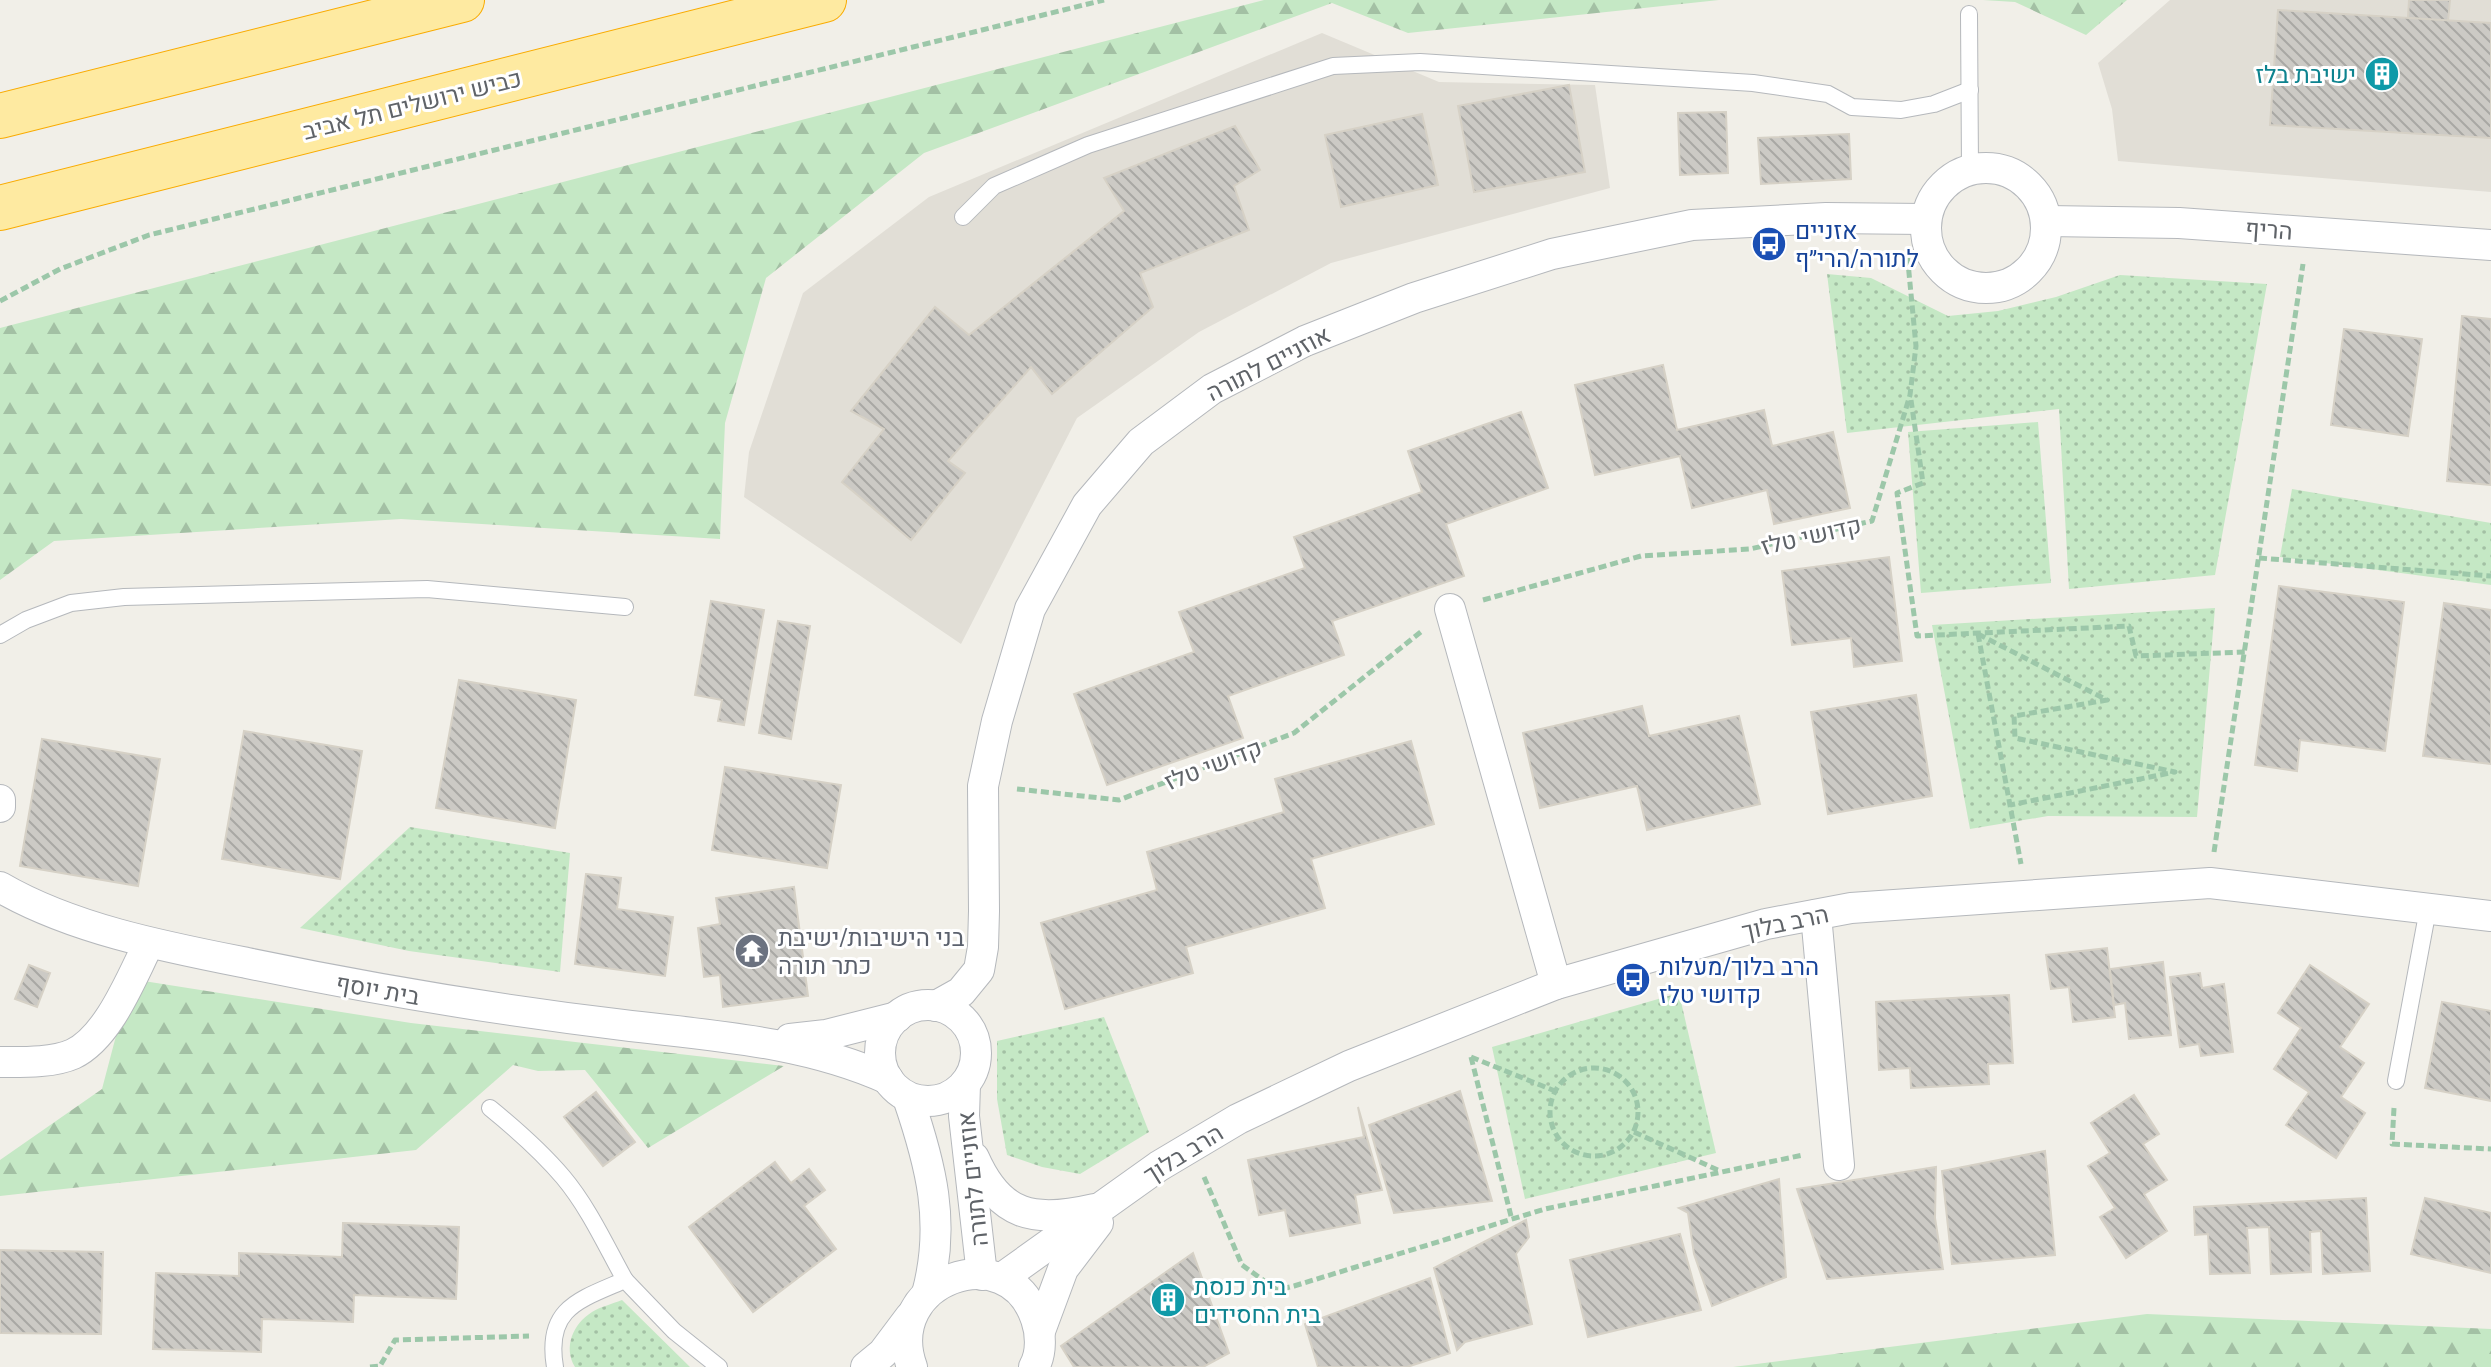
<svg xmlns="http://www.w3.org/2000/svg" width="2491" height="1367" font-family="'Public Sans',Heebo,sans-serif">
	<defs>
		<pattern id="green-dots" width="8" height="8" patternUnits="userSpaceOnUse" patternTransform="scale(2)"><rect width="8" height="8" fill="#c5e8c5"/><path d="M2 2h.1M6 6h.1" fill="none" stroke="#a3c0a4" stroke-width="1.8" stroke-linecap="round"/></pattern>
		<pattern id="forest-firs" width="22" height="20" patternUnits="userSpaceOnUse" patternTransform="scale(2)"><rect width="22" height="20" fill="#c5e8c5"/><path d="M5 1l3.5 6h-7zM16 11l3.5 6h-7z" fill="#a3c0a4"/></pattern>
		<pattern id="building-back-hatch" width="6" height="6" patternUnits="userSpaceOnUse" patternTransform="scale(2)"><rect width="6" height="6" fill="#cccac5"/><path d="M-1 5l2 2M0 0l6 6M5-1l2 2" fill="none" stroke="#a9a8a4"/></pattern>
	</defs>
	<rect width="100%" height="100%" fill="#f1efe8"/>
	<!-- education -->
	<g fill="#e1ded6">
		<path d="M2170,0H2491V192L2118,161L2112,109L2098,63Z"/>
		<path d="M1322,33L1439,82L1595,85L1610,188L1331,263L1199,332L1077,418L961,644L744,497L749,452L803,293L929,197Z"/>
	</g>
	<!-- green -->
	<g fill="url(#green-dots)">
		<path d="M1827,274L1871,278L1948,316L1998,311L2056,297L2120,275L2267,284L2215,575L2069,589L2059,409L1847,433Z"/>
		<path d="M2038,422L2051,583L1921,593L1908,432Z"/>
		<path d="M2292,489L2491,523V585L2280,557Z"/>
		<path d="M2215,608L2197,817L2048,816L1970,829L1932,625Z"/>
		<path d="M410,827L570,853L560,972L409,951L300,928Z"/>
		<path d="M1679,993L1716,1153L1525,1199L1492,1047Z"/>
		<path d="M1104,1017L1149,1132L1080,1174L1042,1167L1007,1155L997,1099V1041Z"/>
		<path d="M622,1300L690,1367H575C563,1347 573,1324 592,1312C600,1307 612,1304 622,1300Z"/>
	</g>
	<!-- forest -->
	<g fill="url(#forest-firs)">
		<path d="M1264,0H1719L1408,33L1332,3L924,153L766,278L725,423L720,539L401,519L54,541L0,580V328Z"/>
		<path d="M1983,0H2127L2086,35L2015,2Z"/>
		<path d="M131,979L411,1023L784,1066L648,1148L585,1070L538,1071L513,1065L416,1150L0,1196V1160L102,1089Z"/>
		<path d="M2147,1314L2491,1329V1367H1733Z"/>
	</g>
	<!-- building -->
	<g fill="url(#building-back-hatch)" stroke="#d6d1c6" stroke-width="2">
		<path d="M2409,0H2450L2448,21L2408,18Z"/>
		<path d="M2278,10L2491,23V138L2270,125Z"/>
		<path d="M1569,85L1585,172L1474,192L1458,106Z"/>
		<path d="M1726,112L1728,173L1680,175L1678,113Z"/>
		<path d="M1422,114L1438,185L1341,207L1325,135Z"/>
		<path d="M1235,126L1260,170L1234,186L1249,230L1140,273L1153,307L1052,394L1031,367L948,461L965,473L911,540L842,482L884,429L851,411L935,307L969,335L1124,211L1104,178Z"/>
		<path d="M1849,134L1851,179L1761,184L1758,138Z"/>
		<path d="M2462,316L2491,319V485L2447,481Z"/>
		<path d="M2344,329L2422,339L2408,436L2331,425Z"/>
		<path d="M1663,365L1677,430L1764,410L1772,446L1833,432L1850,508L1774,524L1767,490L1692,508L1680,456L1595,475L1575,385Z"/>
		<path d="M1521,412L1548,488L1446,524L1464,576L1332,621L1344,655L1228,696L1243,738L1107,785L1074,694L1194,652L1179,612L1305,568L1294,537L1422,492L1408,451Z"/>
		<path d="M1889,557L1902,661L1854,667L1851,638L1792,645L1782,571Z"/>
		<path d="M2279,586L2404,602L2385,751L2300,740L2297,771L2255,765Z"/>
		<path d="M711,601L764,610L744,725L718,721L722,700L695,695Z"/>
		<path d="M2444,603L2491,610V764L2423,756Z"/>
		<path d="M778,621L810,626L791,739L759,733Z"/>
		<path d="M459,680L576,700L555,828L436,808Z"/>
		<path d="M1916,695L1932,796L1828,814L1811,712Z"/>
		<path d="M1642,706L1649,736L1739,716L1760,804L1647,830L1637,786L1540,808L1523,733Z"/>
		<path d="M244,731L362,751L340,879L222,859Z"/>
		<path d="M42,739L160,759L138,886L20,866Z"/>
		<path d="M1411,741L1434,824L1311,859L1325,908L1186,947L1193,973L1065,1009L1041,923L1157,890L1147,852L1284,812L1275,779Z"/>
		<path d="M725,767L841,785L827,868L712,850Z"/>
		<path d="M586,874L621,878L617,909L673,917L665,976L575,964Z"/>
		<path d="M794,887L808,996L723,1007L720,975L704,977L698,928L720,924L716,898Z"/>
		<path d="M2107,948L2115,1017L2073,1022L2069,987L2051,989L2046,955Z"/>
		<path d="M2163,962L2171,1035L2129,1039L2125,1003L2114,1005L2110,969Z"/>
		<path d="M29,965L50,973L37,1007L15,999Z"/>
		<path d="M2310,965L2369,1004L2340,1047L2364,1063L2341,1097L2365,1113L2336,1158L2286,1125L2309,1092L2274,1069L2301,1028L2278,1013Z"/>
		<path d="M2200,973L2202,988L2224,984L2233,1052L2201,1056L2199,1044L2180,1047L2170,977Z"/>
		<path d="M2009,995L2013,1063L1988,1064L1989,1084L1911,1088L1910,1068L1879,1070L1876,1002Z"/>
		<path d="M2442,1002L2491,1011V1101L2425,1088Z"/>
		<path d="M1460,1091L1492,1201L1394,1213L1369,1125Z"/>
		<path d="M596,1092L635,1142L603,1166L564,1117Z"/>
		<path d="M2134,1095L2159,1134L2143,1144L2167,1180L2144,1194L2167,1231L2126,1258L2100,1217L2115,1208L2088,1166L2110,1153L2091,1123Z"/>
		<path d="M1358,1107L1382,1190L1355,1195L1360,1223L1290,1236L1285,1210L1259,1215L1248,1160L1364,1137Z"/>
		<path d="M2045,1151L2055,1255L1952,1264L1942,1171Z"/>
		<path d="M775,1162L791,1183L809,1169L825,1190L804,1206L836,1249L753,1312L689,1227Z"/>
		<path d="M1936,1167L1935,1218L1943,1269L1827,1279L1797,1189Z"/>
		<path d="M1779,1179L1786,1277L1712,1306L1694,1254L1688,1213L1679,1208Z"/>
		<path d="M2366,1198L2370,1271L2323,1274L2321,1231L2310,1232L2311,1272L2271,1274L2269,1227L2247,1228L2250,1273L2210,1274L2208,1234L2195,1235L2194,1207Z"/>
		<path d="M2425,1198L2491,1213V1273L2411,1254Z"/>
		<path d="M1526,1220L1529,1237L1516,1254L1532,1324L1465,1342L1457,1350L1434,1268Z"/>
		<path d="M343,1223L459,1227L456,1299L354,1295L353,1322L262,1319L261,1352L153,1349L156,1273L239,1276V1253L342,1257Z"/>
		<path d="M1680,1234L1701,1310L1588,1337L1570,1260Z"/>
		<path d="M0,1250L103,1252L101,1334L0,1333Z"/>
		<path d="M1193,1253L1229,1353L1203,1367H1074L1061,1346Z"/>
		<path d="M1430,1278L1450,1353L1407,1367H1318L1305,1324Z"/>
	</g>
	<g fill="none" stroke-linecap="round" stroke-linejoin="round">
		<!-- service casing -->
		<g stroke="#b5b8bc" stroke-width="18">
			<g id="service">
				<path d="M1969,14L1970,169"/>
				<path d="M963,217L994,186L1088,145L1333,66L1420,62L1753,83L1828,94L1852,107L1901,110L1934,104L1970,90"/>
				<path d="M0,635L26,620L71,603L124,597L427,589L625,607"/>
				<path d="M2396,1081L2428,909"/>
				<path d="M490,1108C517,1130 541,1151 563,1177C589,1208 606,1246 625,1280"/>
				<path d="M555,1367C545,1308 579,1300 625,1280L674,1331L719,1367"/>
			</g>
		</g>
		<!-- minor casing -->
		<g stroke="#b5b8bc" stroke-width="32">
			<g id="minor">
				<circle cx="1986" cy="228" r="60"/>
				<path d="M2047,221L2179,223L2491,245"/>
				<path d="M1450,609L1556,984"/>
				<path d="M0,800V807"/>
				<path d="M0,887C72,929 166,947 247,963C372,989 497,1010 623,1025C713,1036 804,1041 888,1079"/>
				<path d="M1816,915L1839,1165"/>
				<circle cx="928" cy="1053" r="48"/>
				<path d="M936,1006L961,992L979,970L983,947L984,911L983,786L997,721L1030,609L1087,505L1141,442L1212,389L1305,341L1414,298L1552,254L1692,225L1826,218L1925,219"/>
				<path d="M790,1039L826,1035L897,1017"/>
				<path d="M0,1062C22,1062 53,1063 73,1054C109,1037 132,976 149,943"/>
				<path d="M965,1084L964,1116L982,1275"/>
				<path d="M908,1098C931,1165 946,1223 927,1294"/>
				<path d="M974,1158C1000,1217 1034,1223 1094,1209"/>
				<path d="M1002,1278L1159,1166L1238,1119L1349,1066L1556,984L1766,924L1851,908L2210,883L2491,916"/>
				<path d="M1040,1331L1063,1269L1098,1223"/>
				<path d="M866,1367L883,1353L910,1317"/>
				<path d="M912,1367C881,1281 1008,1234 1036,1319C1041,1333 1042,1353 1034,1367"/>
			</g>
		</g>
		<!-- trunk casing -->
		<g stroke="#f9ab00" stroke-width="46">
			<g id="trunk">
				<path d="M0,116L462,0"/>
				<path d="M0,208L824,0"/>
			</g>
		</g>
		<!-- path -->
		<g stroke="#9cc7a9" stroke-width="5" stroke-dasharray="8 4" stroke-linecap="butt">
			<path d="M0,301L60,269L149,235L1104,0"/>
			<path d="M1911,400L1923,483L1897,493L1917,636L2129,626L2136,656L2245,652"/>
			<path d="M2259,558L2491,576"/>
			<path d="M1483,600L1641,556L1750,549L1872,521L1910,395L1916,346L1907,252"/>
			<path d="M1978,634L2107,700L2014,716L2015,738L2175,772L2010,805"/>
			<path d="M1978,634L2021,864"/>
			<path d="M1017,789L1119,800L1294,733L1422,631"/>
			<path d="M2214,852L2303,264"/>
			<path d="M1471,1057L1512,1220"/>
			<path d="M1471,1057L1555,1091"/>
			<circle cx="1594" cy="1112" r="44"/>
			<path d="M2394,1108L2392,1144L2491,1149"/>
			<path d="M1634,1132L1720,1171"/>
			<path d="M1204,1177L1242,1265L1277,1290L1294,1286L1545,1209L1803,1155"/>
			<path d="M370,1367L380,1366L395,1340L529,1336"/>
		</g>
		<!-- service -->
		<use href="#service" stroke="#fff" stroke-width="16"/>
		<!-- minor -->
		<use href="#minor" stroke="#fff" stroke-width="30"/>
		<!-- trunk -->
		<use href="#trunk" stroke="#feeaa1" stroke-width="44"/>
	</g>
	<!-- icons -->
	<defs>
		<g id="building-disc" transform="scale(1.8)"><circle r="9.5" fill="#0f9aa8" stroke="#fff"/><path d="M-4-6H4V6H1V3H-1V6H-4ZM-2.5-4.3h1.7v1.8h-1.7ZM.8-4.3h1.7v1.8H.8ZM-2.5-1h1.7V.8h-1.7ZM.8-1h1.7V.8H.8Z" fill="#fff"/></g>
		<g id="bus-disc" transform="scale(1.8)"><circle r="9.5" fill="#1a4fb4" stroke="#fff"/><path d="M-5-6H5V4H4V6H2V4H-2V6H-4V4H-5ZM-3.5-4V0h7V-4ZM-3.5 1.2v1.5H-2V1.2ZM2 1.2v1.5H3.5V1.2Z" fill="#fff"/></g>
		<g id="temple-disc" transform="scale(1.8)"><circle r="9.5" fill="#6b7280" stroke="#fff"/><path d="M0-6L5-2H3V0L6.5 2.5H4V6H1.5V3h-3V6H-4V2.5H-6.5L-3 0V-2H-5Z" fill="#fff"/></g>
	</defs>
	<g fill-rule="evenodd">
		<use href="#building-disc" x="2382" y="74"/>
		<use href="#bus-disc" x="1769" y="244"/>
		<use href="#temple-disc" x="752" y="951"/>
		<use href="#bus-disc" x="1633" y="980"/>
		<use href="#building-disc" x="1168" y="1300"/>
	</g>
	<g text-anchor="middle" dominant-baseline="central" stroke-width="6" stroke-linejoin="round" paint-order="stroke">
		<!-- culture labels -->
		<g font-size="24" fill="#0d838f" stroke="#fff" text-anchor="end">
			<text x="2356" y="74">ישיבת בלז</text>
			<text x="1194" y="1286" text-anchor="start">בית כנסת<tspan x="1194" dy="28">בית החסידים</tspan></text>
		</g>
		<!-- street labels -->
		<g font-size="24" fill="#5f6368" stroke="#fff">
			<text transform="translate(412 104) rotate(-14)">כביש ירושלים תל אביב</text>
			<text transform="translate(2269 229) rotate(4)">הריף</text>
			<text transform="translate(1268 363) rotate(-27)">אוזניים לתורה</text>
			<text transform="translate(1811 535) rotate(-13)">קדושי טלז</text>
			<text transform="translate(1213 764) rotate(-21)">קדושי טלז</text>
			<text transform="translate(1785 922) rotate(-12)">הרב בלוך</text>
			<text transform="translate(378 989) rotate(10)">בית יוסף</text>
			<text transform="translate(1183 1153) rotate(-32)">הרב בלוך</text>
			<text transform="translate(972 1179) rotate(-96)">אוזניים לתורה</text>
		</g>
		<!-- transit labels -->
		<g font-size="24" fill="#164399" stroke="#fff" text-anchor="start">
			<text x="1795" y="230">אזניים<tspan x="1795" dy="28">לתורה/הרי״ף</tspan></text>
			<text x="1659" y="966">הרב בלוך/מעלות<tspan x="1659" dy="28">קדושי טלז</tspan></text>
		</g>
		<!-- worship labels -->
		<g font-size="24" fill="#5b616d" stroke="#fff" text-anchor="start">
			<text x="778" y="937">בני הישיבות/ישיבת<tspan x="778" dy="28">כתר תורה</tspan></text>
		</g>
	</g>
</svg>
